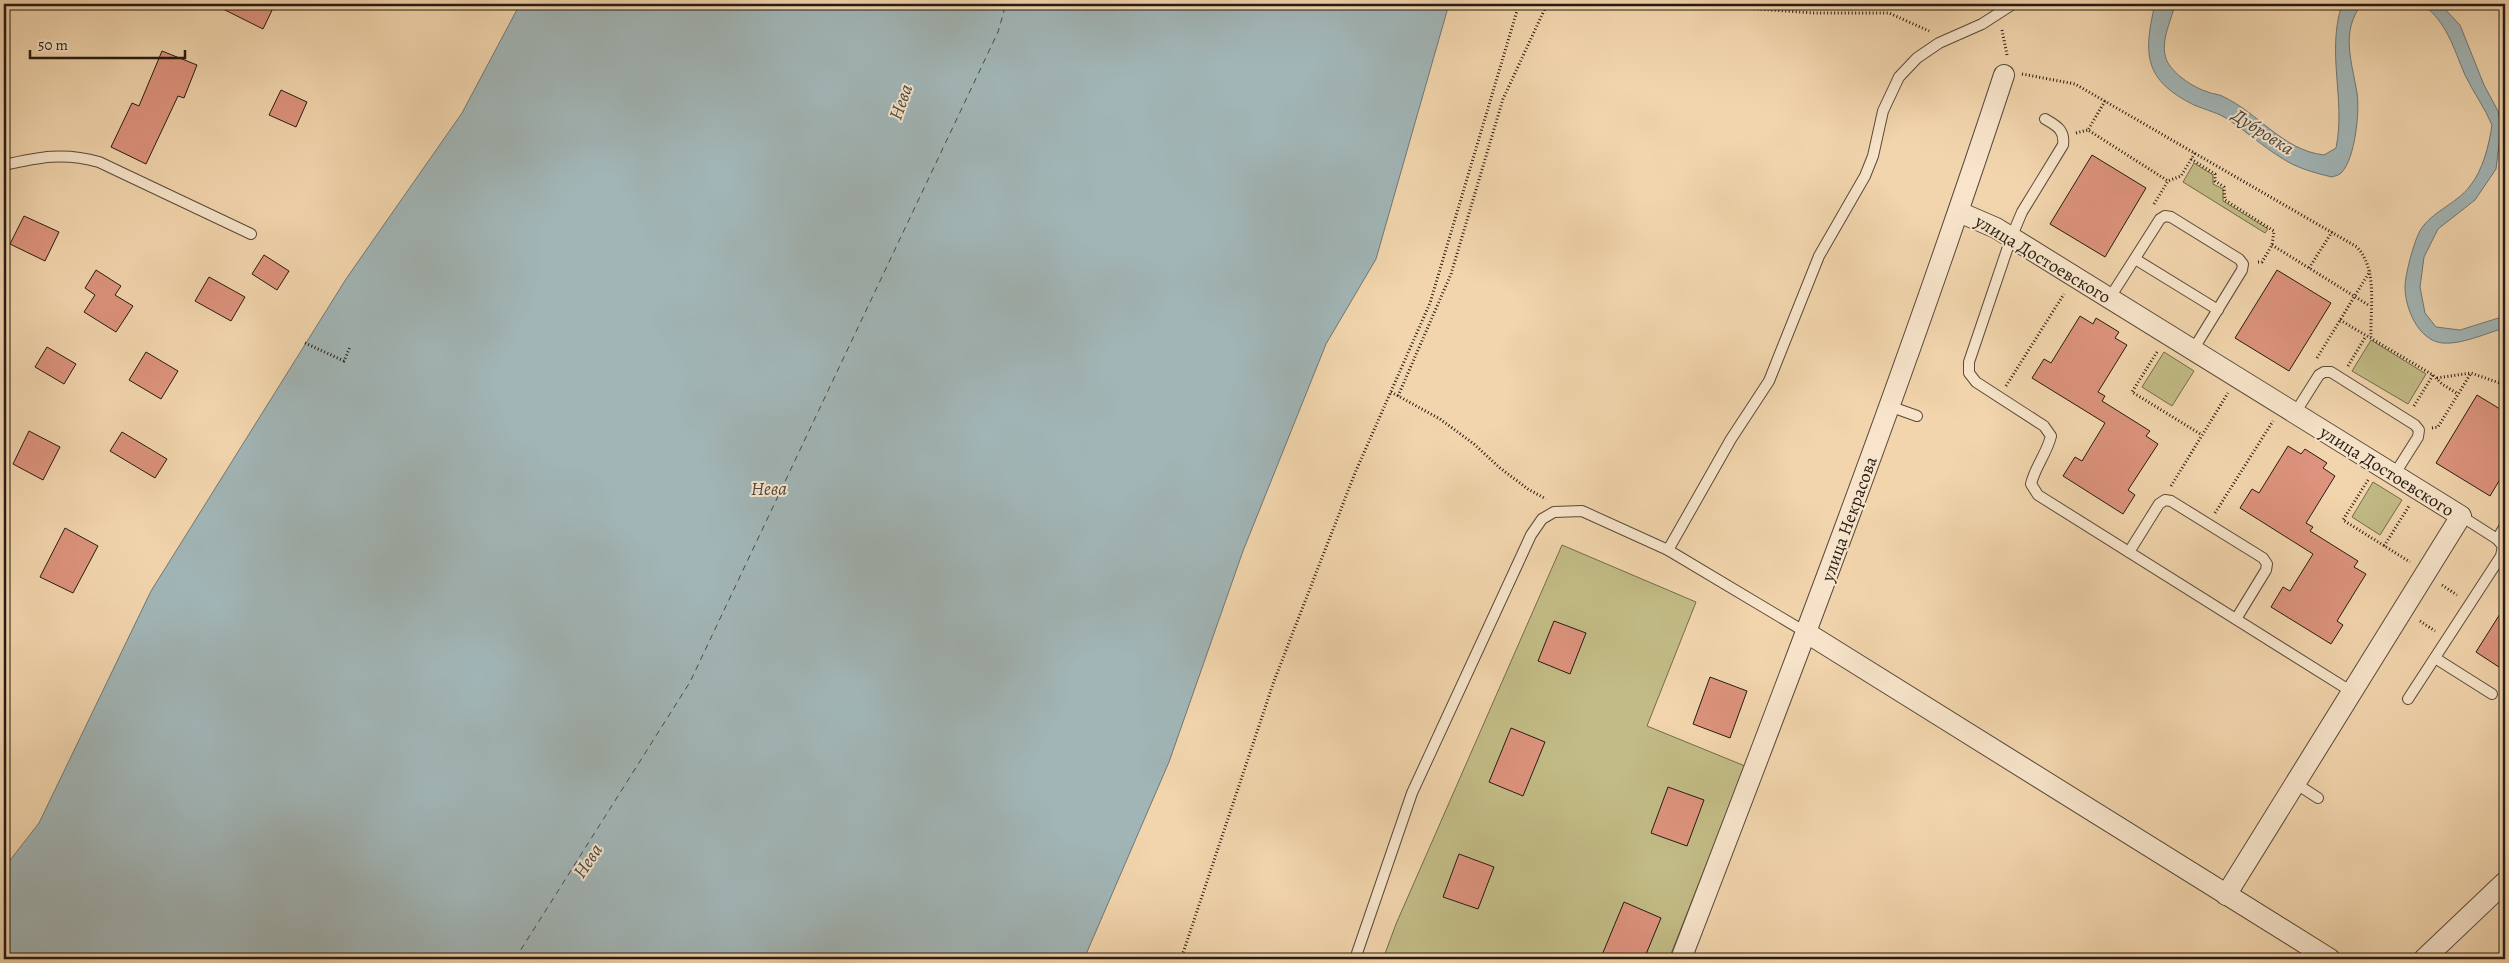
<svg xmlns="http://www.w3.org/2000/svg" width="2509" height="963" font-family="Alegreya,serif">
	<rect width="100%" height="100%" fill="#f2d5ad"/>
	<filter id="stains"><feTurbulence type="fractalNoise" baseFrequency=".004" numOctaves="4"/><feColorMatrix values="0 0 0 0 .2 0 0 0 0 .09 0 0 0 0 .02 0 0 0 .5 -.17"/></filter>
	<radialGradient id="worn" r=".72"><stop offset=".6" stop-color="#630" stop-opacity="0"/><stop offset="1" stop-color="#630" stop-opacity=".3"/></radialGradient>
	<!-- green -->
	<g fill="#c2bb85" stroke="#746b4c">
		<path d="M2194,163L2213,175V184L2223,189V201L2268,229L2265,233L2183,182Z"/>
		<path d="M2371,340L2426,374L2408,404L2352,371Z"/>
		<path d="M2164,352L2194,371L2172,406L2142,387Z"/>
		<path d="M2373,482L2402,500L2380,535L2352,517Z"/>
		<path d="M1562,545L1696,602L1647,726L1745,766L1669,959H1383L1396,924Z"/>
	</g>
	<!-- water -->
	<g fill="#a1b5b6" stroke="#707775">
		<path d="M520,4H1449L1376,259L1326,344L1243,551L1169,762L1084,959H4V868L39,823L151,591L346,279L462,113Z"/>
		<path d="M2155,4H2175C2171,22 2158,45 2168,63C2175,75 2194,88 2208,92C2212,94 2218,94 2222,96C2259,113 2282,150 2324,155L2336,148C2346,99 2326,54 2342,4H2362C2340,31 2352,62 2357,93C2360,111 2355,158 2342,172C2340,175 2335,176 2332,177C2319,174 2304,170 2292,164C2269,152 2250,134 2229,120C2219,113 2206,110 2194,105C2144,80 2143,55 2155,4Z"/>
		<path d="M2422,4H2440L2460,25L2484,85L2498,111L2501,128L2496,169L2475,200L2438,229L2424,257L2420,287L2425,313L2436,327L2460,330L2505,316V328C2486,333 2462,345 2442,343C2418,340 2405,308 2405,287C2405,275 2413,246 2418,235C2427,213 2456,205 2470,186C2483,170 2489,145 2492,125C2485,108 2473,92 2465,75C2453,47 2447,22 2422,4Z"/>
	</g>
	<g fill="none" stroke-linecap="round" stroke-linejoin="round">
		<!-- ferry -->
		<path stroke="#4b4944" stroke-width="1" stroke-dasharray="6 5" stroke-linecap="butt" d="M515,959L690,682L998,32L1006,4"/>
	</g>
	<!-- building -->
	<g fill="#dd937d" stroke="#261b13">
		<path d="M213,4H275L263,29Z"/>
		<path d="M162,51L197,65L184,98L178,96L146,164L111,147L132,103L139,106Z"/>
		<path d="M281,90L307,102L296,127L269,115Z"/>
		<path d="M2092,155L2146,188L2105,257L2050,224Z"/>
		<path d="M24,216L59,232L45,261L10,244Z"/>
		<path d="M264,255L289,271L277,290L252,274Z"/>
		<path d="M96,270L121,286L115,295L133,306L116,332L84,312L95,295L85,288Z"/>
		<path d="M2277,270L2331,303L2289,371L2235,338Z"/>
		<path d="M209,277L245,297L231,321L195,301Z"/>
		<path d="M2080,316L2093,324L2096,318L2119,332L2115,338L2127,345L2098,392L2105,396L2102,401L2150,431L2146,436L2158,444L2128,490L2135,495L2123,514L2063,476L2075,457L2082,461L2105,423L2032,378L2044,359L2051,363Z"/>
		<path d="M47,347L76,364L64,384L35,367Z"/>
		<path d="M146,352L178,371L161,399L129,380Z"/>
		<path d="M2477,395L2505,412V471L2490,496L2436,463Z"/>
		<path d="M29,431L60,447L43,480L13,464Z"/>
		<path d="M122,432L167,459L155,478L110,451Z"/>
		<path d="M2288,446L2301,454L2305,449L2327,463L2323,468L2335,476L2306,523L2313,527L2310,531L2358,561L2354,567L2366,574L2337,621L2343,625L2331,644L2271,607L2283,587L2290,591L2313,554L2240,508L2252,489L2259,493Z"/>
		<path d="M65,528L98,546L73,593L40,577Z"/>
		<path d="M2505,606V671L2476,652Z"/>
		<path d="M1554,621L1586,633L1570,674L1538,661Z"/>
		<path d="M1710,677L1747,691L1730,738L1693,724Z"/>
		<path d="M1511,728L1545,742L1523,796L1489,782Z"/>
		<path d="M1668,787L1704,800L1687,846L1651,833Z"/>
		<path d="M1459,854L1494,867L1478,909L1443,897Z"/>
		<path d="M1624,902L1661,918L1644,959H1612L1602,955Z"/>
	</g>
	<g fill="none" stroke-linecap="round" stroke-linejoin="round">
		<!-- lane casing -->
		<g stroke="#594a3a" stroke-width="12">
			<g id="lane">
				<path d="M2045,119C2057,126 2065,130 2063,145L2022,212L2011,238L1969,362V373L1976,382L2044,426L2051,436C2047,453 2035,467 2031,484L2038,495L2352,692"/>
				<path d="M4,165C39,157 64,152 99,162L251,234"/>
				<path d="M2135,259L2218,310"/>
				<path d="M2109,299L2160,219L2165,216L2171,217L2239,259L2243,264L2242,270L2193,350"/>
				<path d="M1889,406L1917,416"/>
				<path d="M2295,413L2319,375L2324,372H2331L2415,425L2419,430L2418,437L2394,475"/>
				<path d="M2497,539L2505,526"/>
				<path d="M1668,550L1731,439L1769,381L1819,256L1865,176L1873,156L1883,111L1899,77L1917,58L1939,43L1982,24L2013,4"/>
				<path d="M2129,552L2159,504L2165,500L2171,501L2263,558L2267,564L2266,570L2236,619"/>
				<path d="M2435,658L2492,694"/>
				<path d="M2408,699L2501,556L2503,546L2497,539L2461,516"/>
				<path d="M2295,783L2318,798"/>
				<path d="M1355,959L1412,793L1531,535L1542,519L1554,512L1582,511L1668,550L1807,633"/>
			</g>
		</g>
		<!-- street casing -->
		<g stroke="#594a3a" stroke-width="22">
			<g id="street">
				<path d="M1959,212L1996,228L2461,516L2226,895"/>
				<path d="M1807,633L2330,959"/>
				<path d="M1681,959C1794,666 1906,373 2004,75"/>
				<path d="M2424,959L2505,882"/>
			</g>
		</g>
		<!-- path -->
		<g stroke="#261b13" stroke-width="3" stroke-dasharray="1 2.5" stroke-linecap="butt">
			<path d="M1691,4L1813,13H1889L1929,31"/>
			<path d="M2002,30L2007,55"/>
			<path d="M2022,74L2075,84L2357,247C2378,270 2370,307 2371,337"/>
			<path d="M2105,101L2088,130L2168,181"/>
			<path d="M2076,133L2088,130"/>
			<path d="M2191,159L2215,174V181L2224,187L2225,200L2274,231L2272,245L2262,262H2258"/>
			<path d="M2154,204L2168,181L2181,176L2195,153"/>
			<path d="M2272,245L2370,306"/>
			<path d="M2309,268L2332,232"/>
			<path d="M2340,320L2433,375L2442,384L2458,394"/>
			<path d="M305,343L344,361L350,347"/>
			<path d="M2157,352L2132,392L2202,435"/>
			<path d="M2317,358L2370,271"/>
			<path d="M2348,366L2366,336"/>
			<path d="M2437,378L2471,373L2505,385"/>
			<path d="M2006,386L2064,294"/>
			<path d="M1391,392L1440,419L1474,444L1500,468L1528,489L1546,499"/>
			<path d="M1398,396L1451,274L1503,99L1547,4"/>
			<path d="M2414,406L2433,375"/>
			<path d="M2432,428L2438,427L2471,373"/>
			<path d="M2368,480L2343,520L2410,562"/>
			<path d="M2171,486L2228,393"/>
			<path d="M2505,503L2502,509L2505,511"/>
			<path d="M2215,513L2273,421"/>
			<path d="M2384,546L2409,506"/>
			<path d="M2442,585L2457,595"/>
			<path d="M2420,621L2435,631"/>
			<path d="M1181,959L1274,681L1355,473L1430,303L1519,4"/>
		</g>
		<!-- lane -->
		<use href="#lane" stroke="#f7e4ca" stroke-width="10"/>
		<!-- street -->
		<use href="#street" stroke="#f7e4ca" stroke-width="20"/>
	</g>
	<g text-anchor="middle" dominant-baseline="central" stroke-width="4" stroke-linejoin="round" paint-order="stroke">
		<!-- street labels -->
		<g font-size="18" fill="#261b13" stroke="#f7e4ca">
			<text transform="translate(2043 259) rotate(31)">улица Достоевского</text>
			<text transform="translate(2387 471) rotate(32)">улица Достоевского</text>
			<text transform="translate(1849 519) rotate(-70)">улица Некрасова</text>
		</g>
		<!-- water labels -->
		<g font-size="19" font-style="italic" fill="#4b4944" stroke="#f7e4ca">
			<text transform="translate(901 102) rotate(-70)">Нева</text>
			<text transform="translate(2263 132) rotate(33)">Дубровка</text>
			<text x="769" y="489">Нева</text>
			<text transform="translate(588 861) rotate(-56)">Нева</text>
		</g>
	</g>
	<!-- margin -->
	<rect width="2509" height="963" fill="none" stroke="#f2d5ad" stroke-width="20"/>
	<rect x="5" y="5" width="2499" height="953" fill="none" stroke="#261b13" stroke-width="2.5"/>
	<rect x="10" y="10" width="2489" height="943" fill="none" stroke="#261b13"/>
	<!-- scale -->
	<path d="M30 50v8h155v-8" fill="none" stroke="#261b13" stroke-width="2.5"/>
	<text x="38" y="50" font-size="15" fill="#261b13" stroke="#f7e4ca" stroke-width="4" paint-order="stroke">50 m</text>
	<rect width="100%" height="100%" filter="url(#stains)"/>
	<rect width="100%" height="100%" fill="url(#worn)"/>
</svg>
